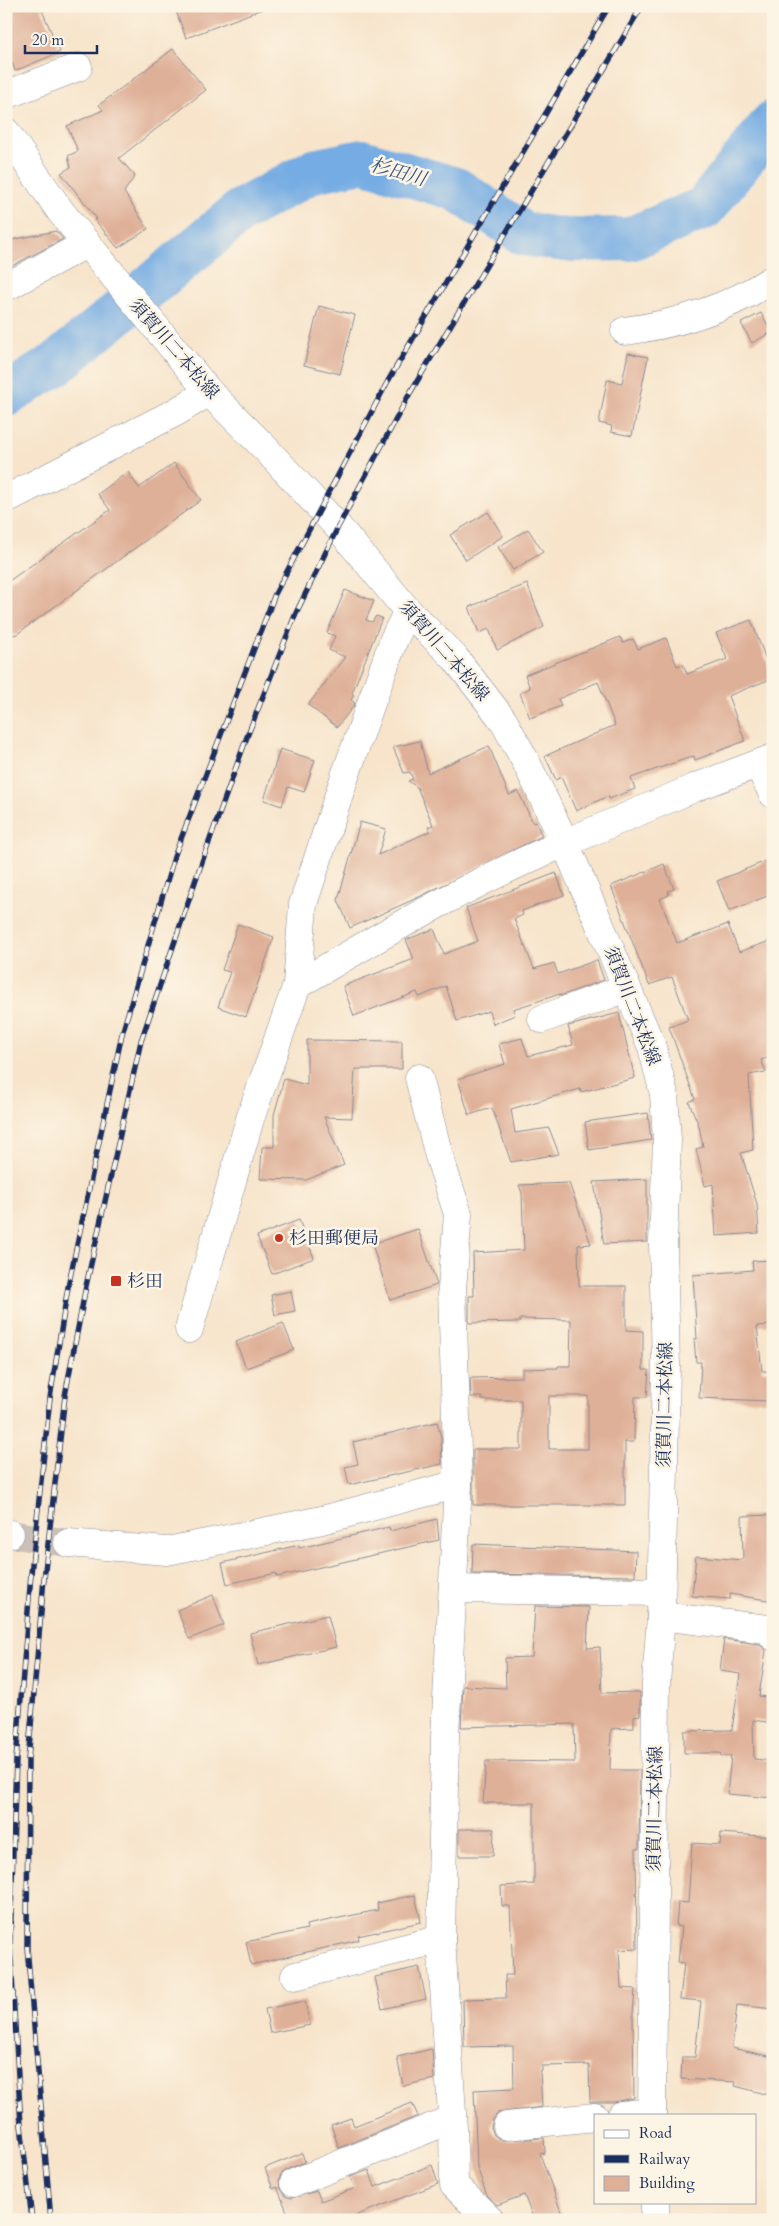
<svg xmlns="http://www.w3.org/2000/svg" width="779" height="2226" font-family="Cardo,'Noto Serif JP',serif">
	<rect width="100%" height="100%" fill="#fcf5e5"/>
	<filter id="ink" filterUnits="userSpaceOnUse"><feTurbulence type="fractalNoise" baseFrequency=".02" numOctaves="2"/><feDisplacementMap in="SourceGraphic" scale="10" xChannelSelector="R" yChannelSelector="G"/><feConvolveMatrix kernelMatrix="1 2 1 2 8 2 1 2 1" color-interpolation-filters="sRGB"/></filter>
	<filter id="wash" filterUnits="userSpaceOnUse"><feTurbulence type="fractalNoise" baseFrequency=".0096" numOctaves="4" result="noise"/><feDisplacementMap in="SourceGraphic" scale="20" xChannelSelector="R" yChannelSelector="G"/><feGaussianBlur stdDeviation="1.12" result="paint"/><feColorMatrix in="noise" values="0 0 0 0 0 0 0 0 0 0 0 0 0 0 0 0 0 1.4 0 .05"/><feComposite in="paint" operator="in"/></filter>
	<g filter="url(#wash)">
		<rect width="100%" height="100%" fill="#f7e4cb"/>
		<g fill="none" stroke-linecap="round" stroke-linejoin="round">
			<!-- river -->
			<path stroke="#74ace3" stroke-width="44" d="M6,395L56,364L242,210L313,171L362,161L456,189L524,234L566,240L630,239L704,208L773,122"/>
		</g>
		<g id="blocks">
			<!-- building -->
			<g fill="#dfb098" fill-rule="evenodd">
				<path d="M6,6H40L60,52L15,71L12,62L6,65Z"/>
				<path d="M174,6H265V8L186,38Z"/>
				<path d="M173,49L206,90L119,158L135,176L124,192L148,229L118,248L94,219H97L61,173L71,167L68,156L78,151L67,126L103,110L99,105Z"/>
				<path d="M56,231L63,239L6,269V241Z"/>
				<path d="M319,306L355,315L340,374L304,365Z"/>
				<path d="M761,313L772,332L752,343L741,323Z"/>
				<path d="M628,353L648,357L632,436L611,432L612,426L599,423L607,380L622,383Z"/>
				<path d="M174,463L201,500L17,634L13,635L6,624V583L110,510L98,494L128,472L139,488Z"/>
				<path d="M488,512L503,536L466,560L450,535Z"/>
				<path d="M528,529L543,552L513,570L498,547Z"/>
				<path d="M527,584L544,627L497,650L489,629L479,633L469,607Z"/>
				<path d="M345,590L374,601L366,620L372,622L376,616L382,618L352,693L354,695L351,700L355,703L353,707L337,727L308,705L345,657L329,650L335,636L327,633Z"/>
				<path d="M751,620L773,678L728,696L745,741L695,760L694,756L631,778L635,789L609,799L608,796L576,811L561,777L556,780L545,756L615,725L598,682L558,699L561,706L530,718L520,693L530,688L525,675L620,637L623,643L633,639L638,649L666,638L677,666L683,664L687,674L727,659L716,633Z"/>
				<path d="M420,741L428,773L489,746L509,795L518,791L533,823L536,822L542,836L419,897L350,928L338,900L360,822L386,829L378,855L430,831L428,827L433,825L417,787L408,781L413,779L410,772L404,773L393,747Z"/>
				<path d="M280,749L315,760L304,792L288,787L282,806L264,800Z"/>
				<path d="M773,858V894L729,911L717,881Z"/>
				<path d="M664,864L674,889L668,891L669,895L660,899L677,943L728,924L739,952L773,940V1056L761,1060L766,1072L749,1075L753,1150L741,1153L757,1204L759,1233L716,1236L713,1184L705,1186L696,1149L703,1147L699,1126L689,1102L695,1099L669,1027L688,1020L672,977L649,985L611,886Z"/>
				<path d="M556,873L564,895L522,911L523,915L514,919L534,969L554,963L558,974L597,960L604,980L560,996V994L513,1009L515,1015L493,1024L489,1011L457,1021L446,986L419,997L417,992L354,1016L343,986L414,959L406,940L434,929L444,954L478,941L466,908Z"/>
				<path d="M238,924L274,937L246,1017L218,1007L230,972L222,970Z"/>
				<path d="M619,1013L635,1078L581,1092L580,1089L511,1109L515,1133L549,1128L559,1154L511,1162L492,1108L469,1115L458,1079L505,1064L499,1044L522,1038L528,1056L573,1045L568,1026Z"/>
				<path d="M307,1040L402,1041V1069H355L352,1118L324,1117L344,1165L306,1180L260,1179L262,1147H274V1115L284,1079L307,1085Z"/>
				<path d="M648,1113L651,1140L589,1150L585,1122Z"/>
				<path d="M647,1179V1242L604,1244L594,1182Z"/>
				<path d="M569,1183L591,1244L578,1245L579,1286H626V1330L643,1331V1370H649L647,1397H635L634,1442H625V1505H473V1449H521V1400H482V1397H471L470,1378L522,1377V1369L558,1368V1366H570L571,1320L520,1319V1322L469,1323V1296H474L473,1253L524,1250L522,1193L519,1185ZM549,1396H588V1449H549Z"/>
				<path d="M299,1220L314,1258L272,1274L257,1236Z"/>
				<path d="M418,1229L437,1285L390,1300L372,1244Z"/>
				<path d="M773,1260V1325L757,1326L762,1371H773V1393H769L768,1401L699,1398L701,1362H696L694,1339H697L693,1275L753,1270L752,1261Z"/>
				<path d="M291,1291L295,1311L275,1315L271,1295Z"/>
				<path d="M283,1323L294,1350L246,1368L236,1342Z"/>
				<path d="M437,1422L441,1437L442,1464L349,1485L345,1467L358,1464L353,1442Z"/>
				<path d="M773,1515V1601L730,1594V1599L692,1596L696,1556L743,1560L742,1516Z"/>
				<path d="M437,1519L439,1540L277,1577L276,1573L227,1584L222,1563L299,1545V1548L389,1527L390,1531Z"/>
				<path d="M473,1544L636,1551L635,1576L472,1574Z"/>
				<path d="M213,1595L224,1625L189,1639L177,1610Z"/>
				<path d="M535,1606L589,1607L587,1648L600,1647L602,1693L640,1692V1715L634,1716V1728L611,1729L610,1770H640L639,1849H636L637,1949L619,1950L621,1988L635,1989L633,2013L634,2098L614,2102H590L589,2065L542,2066V2071H540L542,2107L498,2113L493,2119L491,2127L494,2135L501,2140L544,2138L545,2153L540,2154L564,2220H534L524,2195L497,2205L487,2196L477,2167L474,2090L514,2088L513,2046L464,2047L463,1999L506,1998L505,1975H513L510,1906H502L501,1886L534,1884V1803H483L486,1761L575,1762L574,1724L461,1727L463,1686L506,1688L505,1658L532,1657Z"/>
				<path d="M328,1615L336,1647L258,1665L250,1633Z"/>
				<path d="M724,1639L759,1644L766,1650L759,1696L773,1698V1723L753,1720L754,1759L773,1761V1798L727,1794L731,1756H721L720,1753H684V1731L732,1730L740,1674L720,1671Z"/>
				<path d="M459,1829H494L493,1856H459Z"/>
				<path d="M721,1833L773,1837V2009L737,2005L732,2048L773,2057V2096L735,2086L736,2082L681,2079L682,2057H695L701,2001L680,1999L684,1963L678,1962L682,1927L676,1926L678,1902L688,1903L692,1843L720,1845Z"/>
				<path d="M415,1895L421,1922L358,1936L359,1940L251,1965L246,1942L307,1929L306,1925L378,1910L377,1903Z"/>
				<path d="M419,1967L426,1999L382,2009L375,1977Z"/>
				<path d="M305,2001L310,2025L270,2033L265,2009Z"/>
				<path d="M432,2049L434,2079L403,2086L397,2057Z"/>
				<path d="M412,2103L418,2116L339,2148L331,2125L351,2118L354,2126Z"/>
				<path d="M302,2153L305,2162L288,2169L281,2174L279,2180L280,2189L285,2196L291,2198L317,2191L321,2201L355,2188L350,2177L369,2170L375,2187L432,2165L438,2184L344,2220H277L288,2214L277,2187L273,2189L265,2168Z"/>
			</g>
		</g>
	</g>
	<g filter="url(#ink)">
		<use href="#blocks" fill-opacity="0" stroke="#898a94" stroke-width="1"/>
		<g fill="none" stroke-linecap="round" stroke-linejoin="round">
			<!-- street-tunnel -->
			<path stroke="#cbc0b5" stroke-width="28" stroke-dasharray="28 14" stroke-linecap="butt" d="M10,1534L68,1543"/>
			<!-- street casing -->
			<g stroke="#898a94" stroke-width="29">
				<g id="street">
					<path d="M6,95L78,67"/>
					<path d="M6,287L86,244"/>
					<path d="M625,331C679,324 727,309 773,279"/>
					<path d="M6,499L176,412L209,392"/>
					<path d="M758,764L773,794"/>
					<path d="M297,985C384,934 471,882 565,843"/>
					<path d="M542,1019L627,988"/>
					<path d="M419,1078L439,1156L458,1214L452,1289L458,1484L445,1737L441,1939L453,2129L454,2185L490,2220"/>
					<path d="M189,1329L250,1119L297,985L303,904L344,779L394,639L408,611"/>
					<path d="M6,1534H10"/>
					<path d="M68,1543L167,1551L322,1520L458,1484"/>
					<path d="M453,1589L661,1592"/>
					<path d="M661,1616L768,1629L773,1636"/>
					<path d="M295,1976L441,1939"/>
					<path d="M622,2115L652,2112"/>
					<path d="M507,2126L595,2117"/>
					<path d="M294,2183L452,2119"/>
				</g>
			</g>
			<!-- secondary casing -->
			<g stroke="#898a94" stroke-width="29">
				<g id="secondary">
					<path d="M6,132L61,212L209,392L263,446L338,527L408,611L455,658L503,720L526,762L565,843L652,1047L664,1094L667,1140L663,1243L666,1366L661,1616L656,1684L652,2115"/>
					<path d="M565,843L694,788L773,758"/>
					<path d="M655,2202V2220"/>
				</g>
			</g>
			<!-- street -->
			<use href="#street" stroke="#fff" stroke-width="28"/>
			<!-- secondary -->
			<use href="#secondary" stroke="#fff" stroke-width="28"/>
			<!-- rail casing -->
			<g stroke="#1b2f5e" stroke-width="5.5">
				<g id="rail">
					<path d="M32,2220L21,2125L10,1943L16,1760L31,1574L50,1398L68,1287L122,1034L174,857L275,594L388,381L609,6"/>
					<path d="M51,2220L27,1947L28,1760L44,1579L65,1396L86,1286L141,1041L198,873L248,734L296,613L338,527L410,393L642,6"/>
				</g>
			</g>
			<!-- rail -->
			<use href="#rail" stroke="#fcf5e5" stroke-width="4" stroke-dasharray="11" stroke-linecap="butt"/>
		</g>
	</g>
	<!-- markers -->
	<g fill="#c8321e" stroke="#fcf5e5" stroke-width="2">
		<circle cx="279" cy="1238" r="5"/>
		<rect x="110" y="1275" width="12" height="12" rx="2.5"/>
	</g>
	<g text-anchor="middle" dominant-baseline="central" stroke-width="5" stroke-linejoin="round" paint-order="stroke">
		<!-- street labels -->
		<g font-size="18" fill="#1b2f5e" stroke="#fcf5e5">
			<text transform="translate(174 349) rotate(49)">須賀川二本松線</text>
			<text transform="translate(444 651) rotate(49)">須賀川二本松線</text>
			<text transform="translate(632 1006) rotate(69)">須賀川二本松線</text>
			<text transform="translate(665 1405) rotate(-89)">須賀川二本松線</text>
			<text transform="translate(655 1809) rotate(-89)">須賀川二本松線</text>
		</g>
		<!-- poi labels -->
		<g font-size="18" fill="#1b2f5e" stroke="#fcf5e5" text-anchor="start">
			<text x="289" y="1238">杉田郵便局</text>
			<text x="127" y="1281">杉田</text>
		</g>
		<!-- water labels -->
		<g font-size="19" font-style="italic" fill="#365486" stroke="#fcf5e5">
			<text transform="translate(398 172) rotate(16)">杉田川</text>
		</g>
	</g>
	<!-- margin -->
	<rect width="779" height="2226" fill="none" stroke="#fcf5e5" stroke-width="25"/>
	<!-- legend -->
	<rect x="594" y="2114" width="162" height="90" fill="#fcf5e5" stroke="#a2a6af"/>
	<rect x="604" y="2130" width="25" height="8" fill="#ffffff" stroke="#a2a6af"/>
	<text x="639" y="2138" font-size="15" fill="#1b2f5e">Road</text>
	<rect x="604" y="2155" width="25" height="8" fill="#1b2f5e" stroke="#a2a6af"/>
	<text x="639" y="2164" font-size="15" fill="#1b2f5e">Railway</text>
	<rect x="604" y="2176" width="25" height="15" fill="#dfb098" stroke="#a2a6af"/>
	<text x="639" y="2188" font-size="15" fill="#1b2f5e">Building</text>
	<!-- scale -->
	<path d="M25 45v8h72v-8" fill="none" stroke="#1b2f5e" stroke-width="2.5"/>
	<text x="32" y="45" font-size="15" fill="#1b2f5e" stroke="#fcf5e5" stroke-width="4" paint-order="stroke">20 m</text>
</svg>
